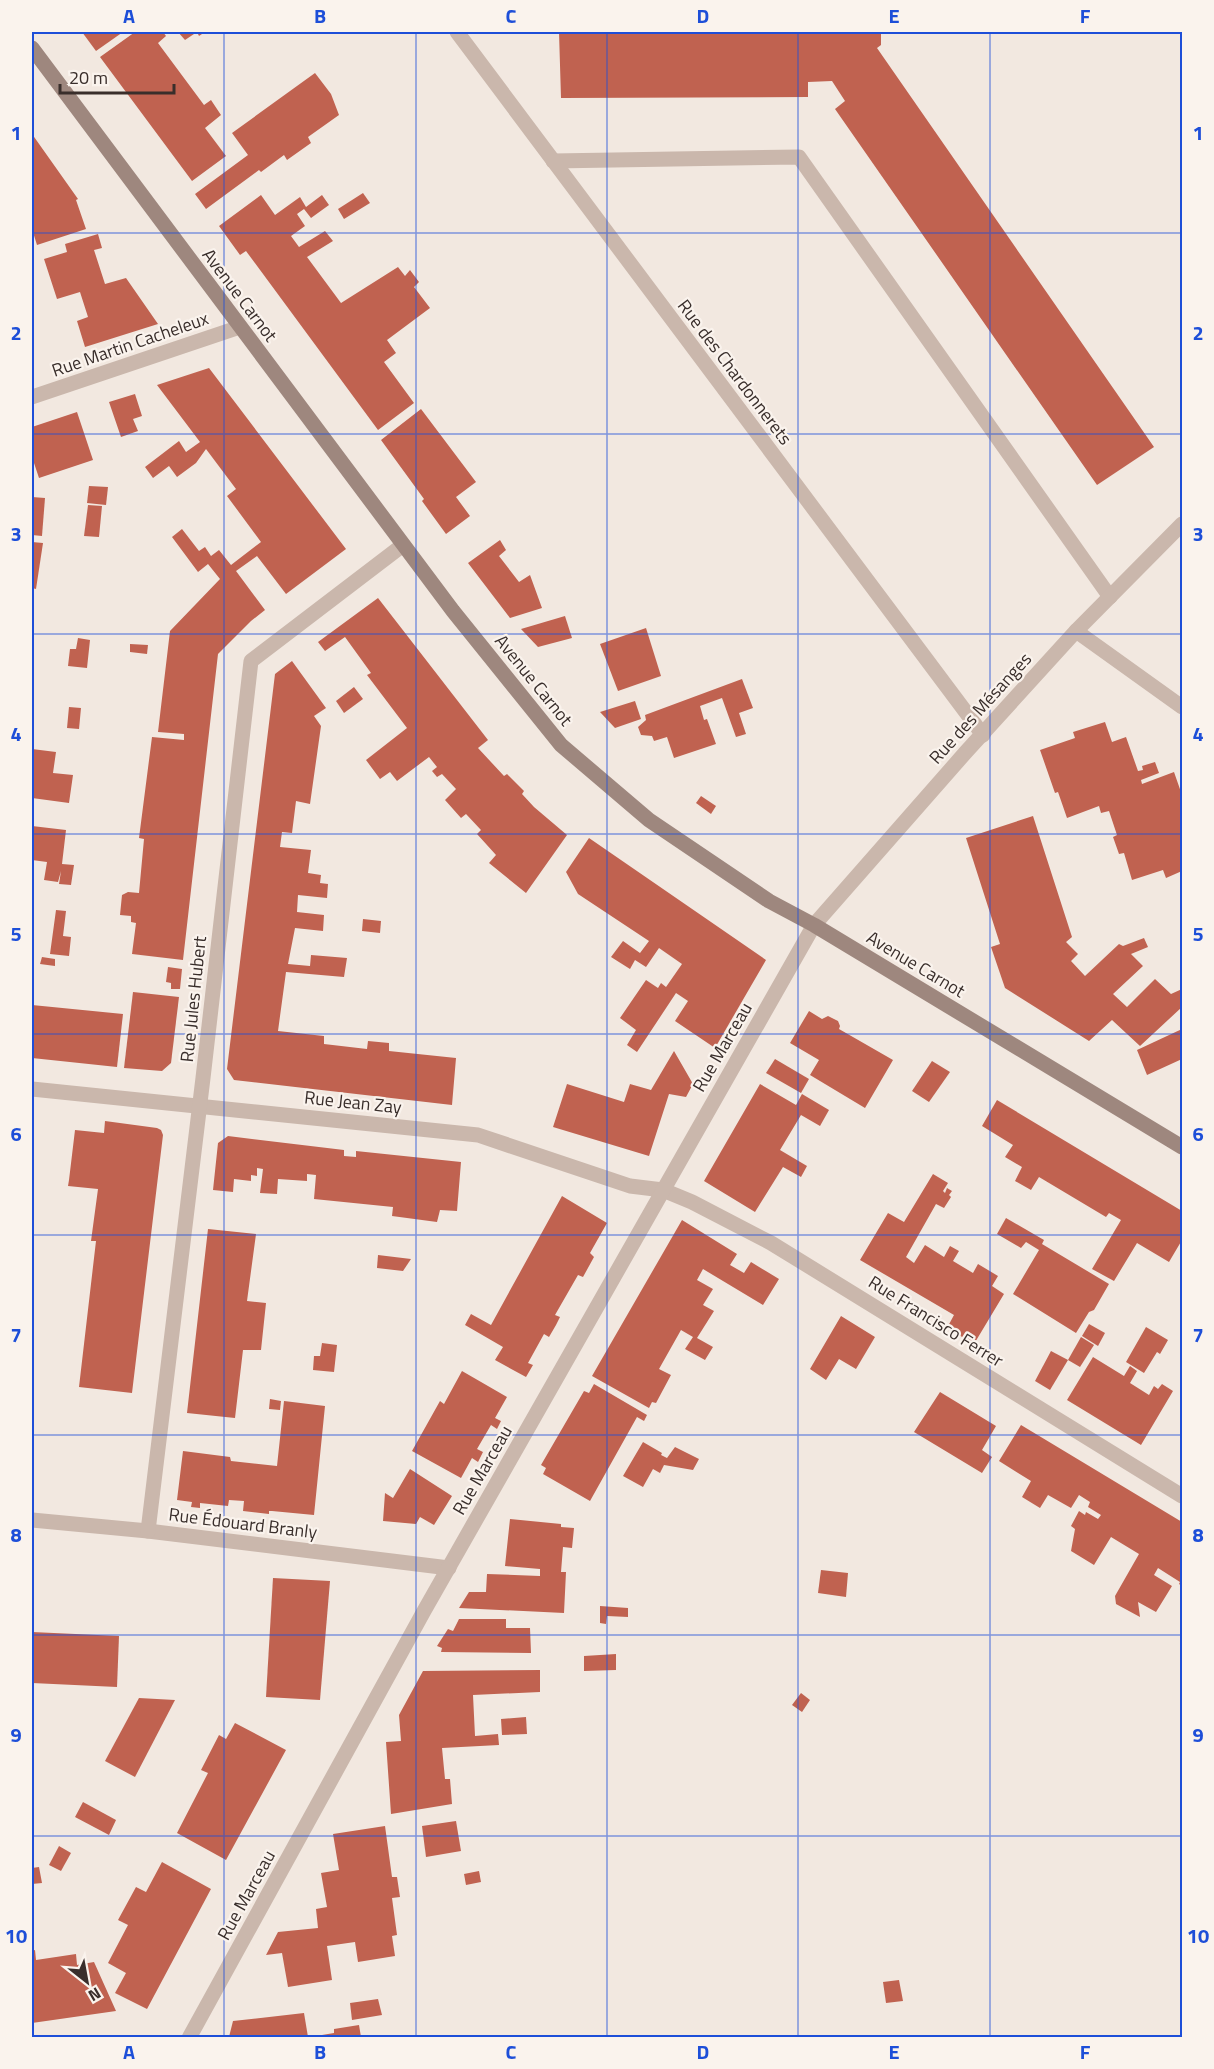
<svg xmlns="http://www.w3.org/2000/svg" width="1214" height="2069" font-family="'Titillium Web',sans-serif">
	<rect width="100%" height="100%" fill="#f2e8e0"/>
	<!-- building -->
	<g fill="#c06250">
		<path d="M82,32H123L96,51Z"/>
		<path d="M135,32H163L166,36L158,43L204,105L211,100L221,115L205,128L226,156L192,181L100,57Z"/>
		<path d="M178,32H205L199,36L197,32L185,40Z"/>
		<path d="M559,32H881V45L877,48L1154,447L1097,485L835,109L845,101L832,81L808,82V97L561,98Z"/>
		<path d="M315,73L331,94L339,115L308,137L311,143L287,160L284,155L261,172L259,170L206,209L195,194L248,155L232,133Z"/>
		<path d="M32,134L78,199L76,200L86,229L37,245L32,229Z"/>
		<path d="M363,193L370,203L344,219L338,209Z"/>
		<path d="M261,195L275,215L300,197L306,207L322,195L329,205L311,218L304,209L297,214L305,226L291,236L299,247L325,231L333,241L307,257L341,303L398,267L405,276L410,270L419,282L414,287L430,308L387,340L396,353L384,362L414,403L378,430L246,251L240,255L219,226Z"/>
		<path d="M98,234L102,248L94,250L105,284L126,278L158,324L85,347L77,321L88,317L80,292L57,299L44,259L67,252L65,244Z"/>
		<path d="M209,368L346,549L286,594L257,556L236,571L265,610L251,621L218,654L183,960L132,954L136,923L131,922V916L120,915L122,895L128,892L139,893L144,839L139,838L152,737L184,740V734L158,732L170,631L220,579L208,564L198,572L172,537L182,529L199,551L205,547L211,556L219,550L231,565L261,542L227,496L236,489L206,449L196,463L177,477L169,466L153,478L145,467L179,441L186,452L200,442L157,385Z"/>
		<path d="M135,394L142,416L133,419L138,431L121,437L109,402Z"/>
		<path d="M421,409L476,482L456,497L470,516L446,534L422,501L424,499L381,440Z"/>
		<path d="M77,412L93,460L39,478L32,457V427Z"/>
		<path d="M89,486L108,487L106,505L87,503Z"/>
		<path d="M32,497L45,498L42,536L32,535Z"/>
		<path d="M88,505L102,506L99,537L84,536Z"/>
		<path d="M500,540L506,550L499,556L519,582L530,575L542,608L510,618L468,563Z"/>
		<path d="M32,542L43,543L36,589L32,588Z"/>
		<path d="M378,598L488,740L478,748L504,776L507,774L524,791L522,794L534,807L567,835L526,893L489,863L496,855L477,834L481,830L466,814L461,818L445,800L456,789L442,774L437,777L432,771L437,767L429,757L397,781L390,772L380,779L366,760L407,728L367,675L371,673L345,637L325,651L318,642Z"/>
		<path d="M565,616L572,638L538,647L521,629Z"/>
		<path d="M646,628L661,676L618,691L600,644Z"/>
		<path d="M78,638L90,640L87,668L68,666L70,649H76Z"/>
		<path d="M130,644L148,645L147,654L130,652Z"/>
		<path d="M292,661L326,708L314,716L321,726L310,804L296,801L292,833L282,832L280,847L311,850L308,873L321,875L320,883L328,884L327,898L298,895L297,912L324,915L323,931L295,928L288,964L310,966L311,955L347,958L344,977L286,972L278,1031L324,1036V1044L367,1049L368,1041L389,1043V1051L456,1058L452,1105L234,1080L227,1069L275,674Z"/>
		<path d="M742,679L753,708L739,713L746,734L736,737L722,698L700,706L704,720L707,719L716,744L674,758L667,737L654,741L652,736L641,735L638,727L646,720L645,715Z"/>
		<path d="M354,687L363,699L344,713L336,701Z"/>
		<path d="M635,701L641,719L615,728L600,712Z"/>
		<path d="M69,707L81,708L79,729L67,728Z"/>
		<path d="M1105,722L1112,742L1126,737L1138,771L1143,770L1142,766L1155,762L1159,773L1141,780L1142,784L1174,772L1182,795V871L1166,878L1163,870L1132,880L1124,853L1119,854L1113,837L1117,835L1109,811L1101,813L1099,806L1067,818L1058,792L1055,793L1040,750L1075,738L1073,732Z"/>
		<path d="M32,749L56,752L53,773L73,775L69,803L32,798Z"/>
		<path d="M701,796L716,806L711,814L696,803Z"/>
		<path d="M1033,816L1072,937L1066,942L1078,954L1071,961L1085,976L1119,944L1123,946L1144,938L1148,947L1131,954L1143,966L1113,994L1127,1007L1155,979L1171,994L1182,989V1007L1140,1046L1112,1020L1089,1041L1005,988L991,947L1000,944L966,838Z"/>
		<path d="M32,826L66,830L62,864L74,865L71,885L59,884L61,871L58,882L44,880L47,862L32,860Z"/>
		<path d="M589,838L766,960L715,1048L675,1021L688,1001L676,993L637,1052L627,1045L636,1030L620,1018L646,980L658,988L661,983L666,987L682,964L659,948L646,967L635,960L630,969L611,957L623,941L640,953L649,941L578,894L566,872Z"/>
		<path d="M56,910L66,911L63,936L71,937L69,956L50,954Z"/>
		<path d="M363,919L381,921L380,933L362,931Z"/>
		<path d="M42,957L55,959V966L40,964Z"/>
		<path d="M168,967L182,969L180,989H171V983L166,982Z"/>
		<path d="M133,992L179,997L171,1063L162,1071L124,1068Z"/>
		<path d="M32,1005L123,1014L117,1067L32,1058Z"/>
		<path d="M809,1011L822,1019L828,1016L838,1021L840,1026L839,1029L893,1060L865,1108L810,1075L819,1060L790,1043Z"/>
		<path d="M1182,1029V1059L1147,1075L1137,1050Z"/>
		<path d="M674,1051L693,1084L686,1097L669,1094L649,1156L553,1127L567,1084L624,1102L630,1084L651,1090Z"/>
		<path d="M775,1059L809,1079L801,1093L766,1073Z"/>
		<path d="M932,1061L950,1072L929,1102L912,1091Z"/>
		<path d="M760,1084L796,1105L802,1094L829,1110L820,1126L801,1115L780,1150L807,1166L801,1177L783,1167L755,1212L704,1181Z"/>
		<path d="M997,1100L1182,1211V1240L1169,1262L1137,1243L1114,1281L1092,1269L1121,1220L1109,1213L1106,1217L1039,1177L1031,1190L1015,1181L1022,1167L1005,1157L1013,1145L982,1126Z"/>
		<path d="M105,1121L157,1128L161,1130L163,1135L132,1393L79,1387L96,1241H91L98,1189L68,1186L69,1180L75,1130L104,1133Z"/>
		<path d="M228,1136L344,1150V1156L356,1157V1151L461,1162L457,1211L440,1210L437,1222L392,1216L393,1207L314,1199L316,1175L307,1174V1181L278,1179L277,1194L260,1193L263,1169L257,1168V1176L251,1175V1181L234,1179L233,1192L213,1190L218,1143Z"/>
		<path d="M933,1174L948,1183L943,1191L945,1193L947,1188L952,1191L949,1195L951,1197L944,1208L936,1204L906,1257L914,1263L925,1245L944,1257L950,1246L959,1251L953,1261L973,1273L978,1264L998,1276L992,1286L1004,1294L974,1344L947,1328L954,1315L860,1260L888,1213L904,1222Z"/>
		<path d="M562,1196L607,1223L590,1253L594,1257L583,1277L578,1275L555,1315L560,1317L556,1325L549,1337L544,1334L528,1363L533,1365L526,1377L495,1360L503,1347L465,1325L471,1314L491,1325Z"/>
		<path d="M1006,1218L1044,1240L1042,1244L1109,1284L1094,1310L1089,1312L1076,1333L1013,1294L1039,1250L1026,1242L1021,1248L997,1234Z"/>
		<path d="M682,1220L737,1254L730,1265L744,1273L751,1262L779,1279L763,1305L703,1269L697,1280L713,1289L703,1305L714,1311L697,1338L713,1347L705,1360L685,1349L693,1337L681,1330L659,1369L671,1375L656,1403L652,1402L649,1408L592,1376Z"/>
		<path d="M208,1229L256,1234L247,1301L266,1303L261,1350H243L235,1418L187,1413Z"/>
		<path d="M378,1255L411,1259L403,1271L377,1268Z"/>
		<path d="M841,1316L875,1337L856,1369L839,1359L826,1380L810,1369Z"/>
		<path d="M1089,1324L1105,1333L1098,1346L1082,1336Z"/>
		<path d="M1146,1327L1168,1340L1160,1354L1157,1352L1144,1373L1126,1362Z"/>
		<path d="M1081,1337L1094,1345L1080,1367L1068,1360Z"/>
		<path d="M322,1343L337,1345L334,1372L313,1370L314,1356H320Z"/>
		<path d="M1051,1351L1068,1360L1050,1390L1035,1381Z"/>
		<path d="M1093,1357L1124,1376L1130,1366L1137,1371L1130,1383L1149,1395L1154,1386L1158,1389L1162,1384L1173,1391L1141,1445L1067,1400Z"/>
		<path d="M462,1371L507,1397L495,1418L501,1421L497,1429L491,1425L477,1449L483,1452L478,1462L472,1458L461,1478L412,1451L440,1401L444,1404Z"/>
		<path d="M594,1384L647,1415L644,1421L637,1417L590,1501L543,1474L546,1468L541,1465L584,1391L589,1393Z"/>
		<path d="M940,1392L996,1426L982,1450L992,1457L982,1473L914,1432Z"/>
		<path d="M270,1399L281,1401L280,1410L269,1409Z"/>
		<path d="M284,1401L325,1406L314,1515L272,1511H269V1514L243,1511L244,1501L229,1500L228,1506L200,1503V1508L191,1507L192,1502L177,1500L183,1451L230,1457L231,1461L277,1466Z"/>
		<path d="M1021,1425L1182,1522V1586L1179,1584L1180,1582L1158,1568L1154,1575L1172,1586L1156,1612L1138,1602L1140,1617L1116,1604L1115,1596L1139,1554L1111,1537L1094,1565L1071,1551L1075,1529L1071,1526L1079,1511L1085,1515L1086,1512L1098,1519L1101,1515L1088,1507L1090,1502L1079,1495L1071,1508L1048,1495L1040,1508L1022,1497L1031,1481L999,1461Z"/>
		<path d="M643,1442L662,1453L661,1455L667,1458L675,1447L699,1459L693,1470L664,1465L660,1473L653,1469L643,1487L623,1476Z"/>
		<path d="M410,1469L452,1496L434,1525L420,1517L416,1524L383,1521L385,1493L393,1498Z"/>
		<path d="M510,1519L561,1524V1527L574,1528L572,1548L563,1547L561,1572H566L564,1613L459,1608L469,1592H486L487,1574L540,1576V1569L505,1566Z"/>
		<path d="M821,1570L848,1573L846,1597L818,1593Z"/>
		<path d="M273,1578L330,1581L320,1700L266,1697Z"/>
		<path d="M600,1606L628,1608V1617L607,1616L606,1624L600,1623Z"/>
		<path d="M459,1619H506V1628H530L531,1653L441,1652L442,1648L437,1646L448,1629L453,1631Z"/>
		<path d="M32,1632L119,1636L117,1687L32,1683Z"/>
		<path d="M616,1654V1670L584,1671V1656Z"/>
		<path d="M540,1670V1692L473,1695L475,1736L498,1734L499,1745L442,1748L445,1779H450L452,1804L391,1814L386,1742L401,1741L399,1715L423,1671Z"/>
		<path d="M801,1693L810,1700L802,1712L792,1705Z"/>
		<path d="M139,1698L175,1700L135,1777L105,1761Z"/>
		<path d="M526,1717L527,1734L502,1735L501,1719Z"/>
		<path d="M235,1723L286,1750L226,1860L177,1833L208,1773L201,1770L219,1735L226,1739Z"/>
		<path d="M83,1802L116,1820L109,1835L75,1817Z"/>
		<path d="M456,1821L461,1851L426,1857L422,1826Z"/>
		<path d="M385,1826L392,1877H397L400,1897L392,1898L397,1935L392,1936L395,1956L358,1962L355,1942L327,1946L332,1980L288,1987L282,1953L266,1955L278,1932L318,1928L316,1909L327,1907L321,1873L339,1870L333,1834Z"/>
		<path d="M59,1846L71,1853L61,1871L49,1865Z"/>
		<path d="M162,1862L211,1889L147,2009L115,1993L126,1973L108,1963L128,1925L118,1920L136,1887L146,1892Z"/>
		<path d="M39,1867L42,1883L32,1884V1868Z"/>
		<path d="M479,1871L481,1882L466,1885L464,1874Z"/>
		<path d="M35,1950L36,1960L76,1954L77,1965L94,1962L116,2011L32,2023V1951Z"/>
		<path d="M899,1980L903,2001L886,2003L883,1982Z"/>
		<path d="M378,1999L382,2015L352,2020L350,2003Z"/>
		<path d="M304,2013L308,2037H229L233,2021Z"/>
		<path d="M359,2025L361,2037H310L334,2033V2029Z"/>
	</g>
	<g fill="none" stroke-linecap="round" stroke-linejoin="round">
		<!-- service -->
		<path stroke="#cab7ac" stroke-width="15" d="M553,161L799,157L1110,597"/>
		<!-- minor -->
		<g stroke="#cab7ac" stroke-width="15">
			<path d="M457,32L983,735"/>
			<path d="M32,397L240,327"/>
			<path d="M1076,631L1182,707"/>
			<path d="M32,1089L478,1135L630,1186L663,1190L692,1202L771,1243L1182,1496"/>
			<path d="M32,1520L148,1531L449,1568"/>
			<path d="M148,1531L203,1078L251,661L403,545"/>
			<path d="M189,2038L424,1611L814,925L965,753L1076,631L1182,524"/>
		</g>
		<!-- secondary -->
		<path stroke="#9e877e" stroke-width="15" d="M32,48L453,611L561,745L649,820L769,901L814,925L1182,1147"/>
	</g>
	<!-- grid -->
	<path fill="none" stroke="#1d4ed8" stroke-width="1.5" stroke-opacity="0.55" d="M224,32V2038M416,32V2038M607,32V2038M798,32V2038M990,32V2038M32,233H1182M32,434H1182M32,634H1182M32,834H1182M32,1034H1182M32,1235H1182M32,1435H1182M32,1635H1182M32,1836H1182"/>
	<g text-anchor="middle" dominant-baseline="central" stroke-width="4.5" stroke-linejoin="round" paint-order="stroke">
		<!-- street labels -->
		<g font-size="18" fill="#392e2b" stroke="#faf3ed">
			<text transform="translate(240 295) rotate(53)">Avenue Carnot</text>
			<text transform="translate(130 344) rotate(-19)">Rue Martin Cacheleux</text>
			<text transform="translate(735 372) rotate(53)">Rue des Chardonnerets</text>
			<text transform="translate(534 680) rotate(51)">Avenue Carnot</text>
			<text transform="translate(980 708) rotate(-48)">Rue des Mésanges</text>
			<text transform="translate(916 964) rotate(31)">Avenue Carnot</text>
			<text transform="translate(193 999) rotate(-84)">Rue Jules Hubert</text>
			<text transform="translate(722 1047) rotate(-60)">Rue Marceau</text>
			<text transform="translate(353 1102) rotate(6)">Rue Jean Zay</text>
			<text transform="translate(936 1321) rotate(32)">Rue Francisco Ferrer</text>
			<text transform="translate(482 1470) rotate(-60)">Rue Marceau</text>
			<text transform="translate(243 1523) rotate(7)">Rue Édouard Branly</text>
			<text transform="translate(246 1895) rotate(-61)">Rue Marceau</text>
		</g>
	</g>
	<!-- border -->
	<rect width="1214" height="2069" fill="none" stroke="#faf3ed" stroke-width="66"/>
	<!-- north arrow -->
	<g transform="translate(87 1982) rotate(149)" stroke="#faf3ed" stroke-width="4.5" paint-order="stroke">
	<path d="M0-4.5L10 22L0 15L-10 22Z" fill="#392e2b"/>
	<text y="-9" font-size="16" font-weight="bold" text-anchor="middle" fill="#392e2b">N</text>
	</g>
	<!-- scale -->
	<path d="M60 84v9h114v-9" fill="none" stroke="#392e2b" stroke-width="3"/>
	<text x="69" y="84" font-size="18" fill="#392e2b" stroke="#faf3ed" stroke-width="4.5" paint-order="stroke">20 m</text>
	<rect x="33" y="33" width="1148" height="2003" fill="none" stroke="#1d4ed8" stroke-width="2"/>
	<g font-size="20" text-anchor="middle" font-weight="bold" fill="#1d4ed8">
		<text x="129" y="23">A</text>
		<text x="320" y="23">B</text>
		<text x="511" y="23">C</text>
		<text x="703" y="23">D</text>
		<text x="894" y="23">E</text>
		<text x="1085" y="23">F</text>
		<text x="16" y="140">1</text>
		<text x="1198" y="140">1</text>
		<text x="16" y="340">2</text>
		<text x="1198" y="340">2</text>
		<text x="16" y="541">3</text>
		<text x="1198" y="541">3</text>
		<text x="16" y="741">4</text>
		<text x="1198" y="741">4</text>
		<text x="16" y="941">5</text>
		<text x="1198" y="941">5</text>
		<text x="16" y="1141">6</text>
		<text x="1198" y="1141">6</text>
		<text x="16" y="1342">7</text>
		<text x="1198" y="1342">7</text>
		<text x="16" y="1542">8</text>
		<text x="1198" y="1542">8</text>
		<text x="16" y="1742">9</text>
		<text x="1198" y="1742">9</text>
		<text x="16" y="1943">10</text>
		<text x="1198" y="1943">10</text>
		<text x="129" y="2059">A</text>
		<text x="320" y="2059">B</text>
		<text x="511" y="2059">C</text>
		<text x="703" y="2059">D</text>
		<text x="894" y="2059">E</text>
		<text x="1085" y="2059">F</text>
	</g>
</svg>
